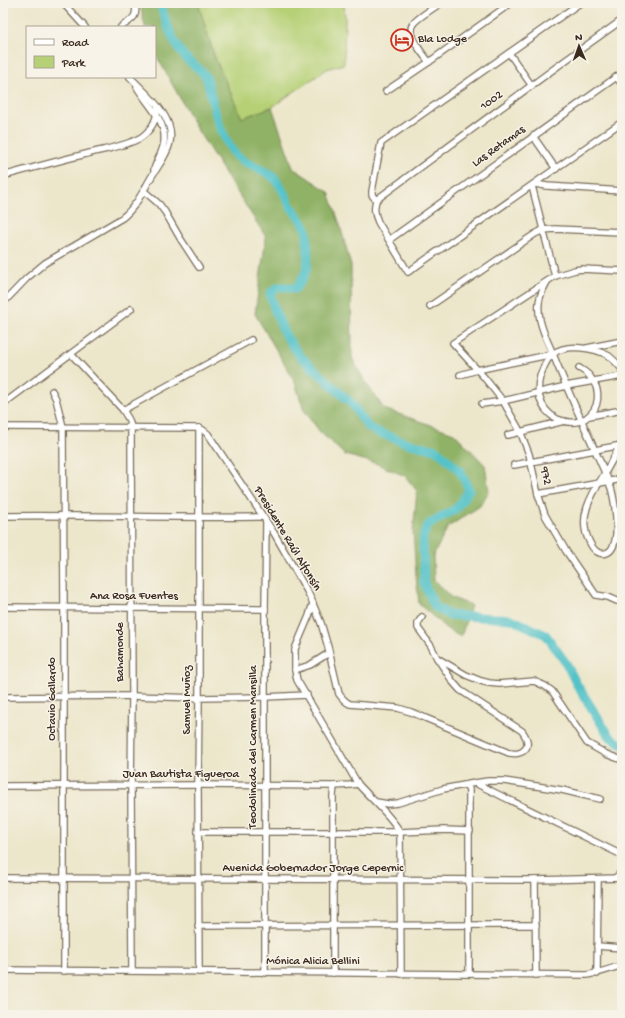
<svg xmlns="http://www.w3.org/2000/svg" width="625" height="1018" font-family="'Gochi Hand',sans-serif">
	<rect width="100%" height="100%" fill="#f7f3e8"/>
	<filter id="ink" filterUnits="userSpaceOnUse"><feTurbulence type="fractalNoise" baseFrequency=".025" numOctaves="2"/><feDisplacementMap in="SourceGraphic" scale="8" xChannelSelector="R" yChannelSelector="G"/><feConvolveMatrix kernelMatrix="1 2 1 2 8 2 1 2 1" color-interpolation-filters="sRGB"/></filter>
	<filter id="wash" filterUnits="userSpaceOnUse"><feTurbulence type="fractalNoise" baseFrequency=".012" numOctaves="4" result="noise"/><feDisplacementMap in="SourceGraphic" scale="16" xChannelSelector="R" yChannelSelector="G"/><feGaussianBlur stdDeviation="0.9" result="paint"/><feColorMatrix in="noise" values="0 0 0 0 0 0 0 0 0 0 0 0 0 0 0 0 0 1.4 0 .05"/><feComposite in="paint" operator="in"/></filter>
	<g filter="url(#wash)">
		<rect width="100%" height="100%" fill="#ece6ca"/>
		<!-- green -->
		<path fill="#b5d075" stroke="#787d4a" d="M198,3H344L345,19L344,64L327,69L272,107L242,118L215,58Z"/>
		<!-- forest -->
		<path fill="#90b266" stroke="#666e42" d="M140,3H198L215,58L242,118L272,107L293,168L329,192L340,225L351,266L352,358L366,383L384,409L454,433L485,465L489,491L480,506L448,527L433,556L434,581L452,598L471,605L461,637L447,629L419,604L416,576L413,532L417,491L405,476L375,463L345,455L320,432L304,410L294,380L255,314L266,237L198,131L155,53V27H145Z"/>
		<g fill="none" stroke-linecap="round" stroke-linejoin="round">
			<!-- river -->
			<path stroke="#54c2c8" stroke-width="9" d="M160,3C165,20 174,47 187,59C194,66 203,70 207,79C213,104 218,131 234,153C244,166 264,167 275,179C281,185 286,198 290,205C294,212 303,221 306,228C307,232 307,236 307,240C309,259 309,274 295,289C284,287 278,284 270,294L274,308L284,333L299,355L352,404L368,427L377,432L407,443L437,450L460,471L469,490L457,508L428,525L423,537L424,583L435,607L449,615L511,619L546,635L566,663L576,683L609,736L622,745"/>
		</g>
	</g>
	<g filter="url(#ink)">
		<g fill="none" stroke-linecap="round" stroke-linejoin="round">
			<!-- minor casing -->
			<g stroke="#796c5a" stroke-width="8">
				<g id="minor">
					<path d="M63,3L85,27"/>
					<path d="M121,27C132,19 138,18 135,3"/>
					<path d="M509,53L532,86"/>
					<path d="M429,62C423,54 405,34 413,24C417,18 435,7 441,3"/>
					<path d="M616,77L622,84"/>
					<path d="M137,87C148,106 170,123 163,147C161,155 156,162 154,170"/>
					<path d="M386,91L429,62L511,3"/>
					<path d="M533,136L556,169"/>
					<path d="M3,176C32,168 61,160 90,153C106,149 126,146 140,138C151,131 157,119 158,107"/>
					<path d="M535,184L547,186L622,191"/>
					<path d="M532,186L555,276"/>
					<path d="M144,191L159,204L165,212L180,238L199,267"/>
					<path d="M376,200C374,208 374,213 378,222L408,272L622,122"/>
					<path d="M376,200L566,60L622,20"/>
					<path d="M376,200L372,195V191L381,143L580,3"/>
					<path d="M389,240L622,73"/>
					<path d="M622,271L582,269L575,270L555,276L453,343L483,376L503,401L520,431L529,454L538,494L545,515L566,551L596,595L608,597L617,601H622"/>
					<path d="M547,282C539,296 537,304 540,320C543,334 550,346 555,359C567,389 580,417 593,446C599,460 606,473 611,488C615,500 625,559 600,553C595,552 592,547 590,543C576,518 592,494 605,473C611,462 617,452 622,441"/>
					<path d="M3,303L27,278L45,263L122,218C136,207 143,191 152,176C158,166 165,158 169,146C178,118 147,95 130,77"/>
					<path d="M430,306L535,234L543,230L555,229L622,232"/>
					<path d="M587,348L622,341"/>
					<path d="M71,354L123,410L129,420L131,427L132,696L131,786L132,971"/>
					<path d="M579,368C584,371 588,373 591,378C601,390 600,409 586,418C578,424 566,423 557,419C538,409 534,387 543,369C545,364 549,357 553,354C567,343 595,348 609,356C614,360 618,364 622,369"/>
					<path d="M460,375L477,370L553,354"/>
					<path d="M52,391L56,399L63,427L64,608V971"/>
					<path d="M3,404L131,309"/>
					<path d="M482,404L503,401L566,386L622,376"/>
					<path d="M123,410L251,340"/>
					<path d="M589,416L622,410"/>
					<path d="M3,427L199,428L203,430L208,434L274,533L307,591L313,603L309,616L295,649V670L297,680L358,784C372,800 389,813 400,832L401,974"/>
					<path d="M199,428V698L198,785L199,972"/>
					<path d="M508,435L564,421"/>
					<path d="M514,465L622,445"/>
					<path d="M538,494L622,479"/>
					<path d="M3,516C90,515 176,518 263,517"/>
					<path d="M313,604L321,623L328,647L339,694C343,699 345,702 350,704L398,708L411,712L509,753C512,753 516,754 519,753C531,749 528,739 522,731L460,690L453,682L437,658"/>
					<path d="M3,607L265,609"/>
					<path d="M422,617L418,623V628L431,646L437,658L466,675L481,681L489,683L499,684L534,681L545,686L552,691L587,743L606,754L622,760"/>
					<path d="M295,670L310,665L329,653"/>
					<path d="M3,697L132,696L199,698L265,697L307,695"/>
					<path d="M475,783L488,781H504L562,790L600,799"/>
					<path d="M466,785L469,789V974"/>
					<path d="M3,786L198,785L334,786L350,785L358,784"/>
					<path d="M376,802L388,804L398,803L443,789L475,783L622,855"/>
					<path d="M198,832H400L444,830L470,831"/>
					<path d="M3,878L535,880L622,878"/>
					<path d="M615,878L619,875L622,868"/>
					<path d="M535,880L536,975"/>
					<path d="M198,926L536,925"/>
					<path d="M597,946L622,948"/>
					<path d="M3,970L587,975C600,973 610,969 622,965"/>
					<path d="M265,973V609L266,522"/>
					<path d="M333,973V796L334,786"/>
					<path d="M597,974L598,879"/>
				</g>
			</g>
			<!-- minor -->
			<use href="#minor" stroke="#fff" stroke-width="5.5"/>
		</g>
	</g>
	<!-- icons -->
	<defs>
		<g id="hotel-ring" transform="scale(1.15)"><circle r="9.5" fill="#f7f3e8" stroke="#c8321e" stroke-width="1.5"/><path d="M-6-4.5h1.5V1H6V5H4.5V3h-9V5H-6ZM-4 0a1.8 1.8 0 1 1 3.6 0ZM.5 0V-2.5h3Q6-2.5 6 0Z" fill="#c8321e"/></g>
	</defs>
	<g fill-rule="evenodd">
		<use href="#hotel-ring" x="402" y="40"/>
	</g>
	<g text-anchor="middle" dominant-baseline="central" stroke-width="3" stroke-linejoin="round" paint-order="stroke">
		<!-- poi labels -->
		<g font-size="12" fill="#3b2a1e" stroke="#f7f3e8" text-anchor="start">
			<text x="418" y="40">Bla Lodge</text>
		</g>
		<!-- street labels -->
		<g font-size="12" fill="#3b2a1e" stroke="#f7f3e8">
			<text transform="translate(492 101) rotate(-36)">1002</text>
			<text transform="translate(499 147) rotate(-36)">Las Retamas</text>
			<text transform="translate(545 476) rotate(78)">972</text>
			<text transform="translate(287 539) rotate(59)">Presidente Raúl Alfonsín</text>
			<text x="134" y="597">Ana Rosa Fuentes</text>
			<text transform="translate(121 652) rotate(-90)">Bahamonde</text>
			<text transform="translate(53 699) rotate(-90)">Octavio Gallardo</text>
			<text transform="translate(188 700) rotate(-90)">Samuel Muñoz</text>
			<text transform="translate(254 747) rotate(-90)">Teodolinada del Carmen Mansilla</text>
			<text x="181" y="775">Juan Bautista Figueroa</text>
			<text x="313" y="869">Avenida Gobernador Jorge Cepernic</text>
			<text x="313" y="962">Mónica Alicia Bellini</text>
		</g>
	</g>
	<!-- margin -->
	<rect width="625" height="1018" fill="none" stroke="#f7f3e8" stroke-width="16"/>
	<!-- legend -->
	<rect x="26" y="26" width="130" height="52" fill="#f7f3e8" stroke="#aca397"/>
	<rect x="34" y="39" width="20" height="6" fill="#ffffff" stroke="#aca397"/>
	<text x="62" y="46" font-size="12" fill="#3b2a1e">Road</text>
	<rect x="34" y="56" width="20" height="12" fill="#b5d075" stroke="#aca397"/>
	<text x="62" y="66" font-size="12" fill="#3b2a1e">Park</text>
	<!-- north arrow -->
	<g transform="translate(579 46) rotate(358)" stroke="#f7f3e8" stroke-width="3" paint-order="stroke">
	<path d="M0-3L7 15L0 10L-7 15Z" fill="#3b2a1e"/>
	<text y="-6" font-size="11" font-weight="bold" text-anchor="middle" fill="#3b2a1e">N</text>
	</g>
</svg>
